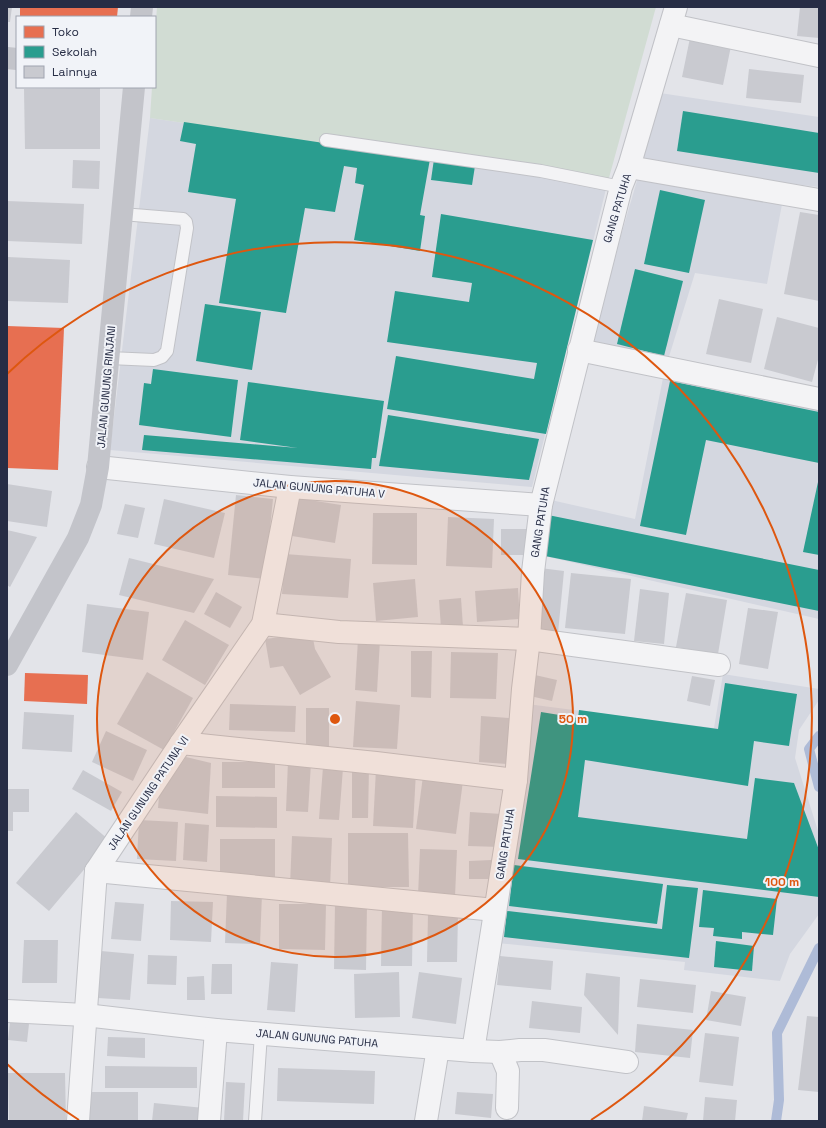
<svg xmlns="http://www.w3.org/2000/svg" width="826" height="1128" font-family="'Space Grotesk',sans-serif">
	<rect width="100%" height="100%" fill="#e3e4e9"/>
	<!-- built -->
	<g fill="#d4d7e0">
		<path d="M660,93L819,117V187L786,183L767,284L695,273L667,363L590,342L643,160Z"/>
		<path d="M150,118L607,185L532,487L110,450Z"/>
		<path d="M664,373L819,406V619L540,555L551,500L635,519Z"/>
		<path d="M723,674L819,689V700L799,730L795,758L819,834V914L790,954L780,981L684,970L685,962L497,943L527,704L714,728Z"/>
	</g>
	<!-- green -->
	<path fill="#d1dcd3" d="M157,7H656L607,185L150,118L152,87H155V35Z"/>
	<!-- shops -->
	<g fill="#e76f51">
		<path d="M20,7H118L117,17H20Z"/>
		<path d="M7,326L64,328L58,470L7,468Z"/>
		<path d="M25,673L88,675L87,704L24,701Z"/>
	</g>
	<!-- schools -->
	<g fill="#2a9d8f">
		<path d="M683,111L819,133V173L677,151Z"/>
		<path d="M184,122L430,159L420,215L425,216L420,251L354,240L364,185L355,183L357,168L344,166L335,212L305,208L286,313L219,303L236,199L188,192L196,144L180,141Z"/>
		<path d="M434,159L475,166L472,185L431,180Z"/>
		<path d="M660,190L705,200L689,273L644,264Z"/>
		<path d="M441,214L593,240L546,434L387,409L396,356L534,379L537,363L387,342L395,291L469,302L472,283L432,277Z"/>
		<path d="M635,269L683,281L664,356L617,344Z"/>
		<path d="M205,304L261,312L252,370L196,361Z"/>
		<path d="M153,369L238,380L231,437L139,425L144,383L151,384Z"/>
		<path d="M670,381L819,412V463L706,440L686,535L640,526Z"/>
		<path d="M248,382L384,401L376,458H372L371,469L142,450L144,435L298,448L240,440Z"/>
		<path d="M388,415L539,439L529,480L379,466Z"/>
		<path d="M818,482H819V555L803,552Z"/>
		<path d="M548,515L819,570V611L540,555Z"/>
		<path d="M725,683L797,694L789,746L754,741L748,786L585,760L578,817L747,839L755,778L794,783L819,850V897L518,859L541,712L578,718L579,710L718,729Z"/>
		<path d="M514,865L663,884L657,924L509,906Z"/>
		<path d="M667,885L698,888L689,958L504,937L507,911L662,929Z"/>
		<path d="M703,890L777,899L773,935L742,932V939L713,936L714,928L699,927Z"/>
		<path d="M716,941L754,946L752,971L714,967Z"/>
	</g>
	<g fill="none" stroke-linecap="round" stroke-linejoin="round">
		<!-- stream -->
		<g stroke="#aebbd7" stroke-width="10">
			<path d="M819,736L809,749L819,787"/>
			<path d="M776,1121L779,1100L777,1033L819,948"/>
		</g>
	</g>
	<!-- building -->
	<g fill="#c9cad0">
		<path d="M7,7H12L10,22H7Z"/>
		<path d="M800,7H819V38L797,36Z"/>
		<path d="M690,38L731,46L723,85L682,77Z"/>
		<path d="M749,69L804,75L801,103L746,98Z"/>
		<path d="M100,88V149H25L24,89Z"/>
		<path d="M73,160L100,161L99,189L72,188Z"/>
		<path d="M7,201L84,204L82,244L7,241Z"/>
		<path d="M800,212L819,215V301L784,294Z"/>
		<path d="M8,257L70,260L68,303L7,301Z"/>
		<path d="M719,299L763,309L751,363L706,354Z"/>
		<path d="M777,317L819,328V356L812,382L764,369Z"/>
		<path d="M7,484L52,491L47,527L7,521Z"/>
		<path d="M236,495L273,499L265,579L228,575Z"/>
		<path d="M297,498L341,505L335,543L292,536Z"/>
		<path d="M164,499L225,513L214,558L154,544Z"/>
		<path d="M125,504L145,508L138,538L117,534Z"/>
		<path d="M373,513H417V565L372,564Z"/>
		<path d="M448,517L494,519L492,568L446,566Z"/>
		<rect x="501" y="529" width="28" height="26"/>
		<path d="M7,530L37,537L10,587L7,585Z"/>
		<path d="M285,554L351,559L348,598L282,594Z"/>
		<path d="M129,558L214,579L194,613L119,595Z"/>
		<path d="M540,568L564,571L558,633L535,632Z"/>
		<path d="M571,573L631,579L625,634L565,628Z"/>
		<path d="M415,579L418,617L376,621L373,583Z"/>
		<path d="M518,588L520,619L477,622L475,591Z"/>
		<path d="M640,589L669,593L664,644L634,641Z"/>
		<path d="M216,592L242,607L230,628L204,614Z"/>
		<path d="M686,593L727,600L718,654L676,647Z"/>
		<path d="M461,598L463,627L441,628L439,600Z"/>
		<path d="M87,604L149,612L143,660L82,652Z"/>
		<path d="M748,608L778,612L768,669L739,664Z"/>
		<path d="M185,620L229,645L205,685L162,660Z"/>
		<path d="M312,633L315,649L331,677L300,695L283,666L270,668L265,639Z"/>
		<path d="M358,639L380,640L377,692L355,690Z"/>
		<path d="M411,651H432L431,698L411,697Z"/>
		<path d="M451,652L498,653L496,699L450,698Z"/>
		<path d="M147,672L193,698L164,750L117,724Z"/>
		<path d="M535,675L557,680L552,701L530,696Z"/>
		<path d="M692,676L715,680L710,706L687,701Z"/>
		<path d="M356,701L400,705L397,749L353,747Z"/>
		<path d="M230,704L296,706L295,732L229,730Z"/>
		<rect x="306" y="708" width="23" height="39"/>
		<path d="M24,712L74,715L72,752L22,749Z"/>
		<path d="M481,716L509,718L507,764L479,762Z"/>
		<path d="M106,731L147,750L133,781L92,762Z"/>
		<path d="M186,757L211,763L208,814L158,808L159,796Z"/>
		<path d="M288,761L311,763L308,812L286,811Z"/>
		<rect x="222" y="762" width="53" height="26"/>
		<path d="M323,767L343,768L339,820L319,819Z"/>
		<path d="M352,768H369L368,818H352Z"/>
		<path d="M376,769L416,771L413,828L373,826Z"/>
		<path d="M83,770L122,792L111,811L72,789Z"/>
		<path d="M423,776L463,781L456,834L416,829Z"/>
		<path d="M7,789H29V812H13V831H7Z"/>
		<path d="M216,796L277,797V828L216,827Z"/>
		<path d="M76,812L109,840L49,911L16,883Z"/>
		<path d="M470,812L502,814L500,847L468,846Z"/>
		<path d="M139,820L178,822L176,861L137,859Z"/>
		<path d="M185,823L209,825L207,862L183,860Z"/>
		<path d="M348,833H408L409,887H348Z"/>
		<path d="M292,836L332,838L330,888L290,886Z"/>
		<rect x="220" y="839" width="55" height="40"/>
		<path d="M420,849L457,850L455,897L418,896Z"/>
		<path d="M491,860L492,879H469V861Z"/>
		<path d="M227,893L262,894L260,944L225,943Z"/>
		<path d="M171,901L213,902L211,942L170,940Z"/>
		<path d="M115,902L144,904L141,941L111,939Z"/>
		<path d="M335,903L367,904L366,970L334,969Z"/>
		<path d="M279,904H326L325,950L279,949Z"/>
		<path d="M382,904L413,905L412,966H381Z"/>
		<path d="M428,914H458L457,962H427Z"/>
		<path d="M24,940H58L57,983H22Z"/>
		<path d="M101,951L134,954L130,1000L98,998Z"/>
		<path d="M148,955L177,956L176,985L147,984Z"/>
		<path d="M500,956L553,961L551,990L497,985Z"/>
		<path d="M271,962L298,964L295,1012L267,1010Z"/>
		<path d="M212,964H232V994H211Z"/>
		<path d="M399,972L400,1017L355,1018L354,974Z"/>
		<path d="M419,972L462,978L456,1024L412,1018Z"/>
		<path d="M586,973L620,977L618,1035L584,995Z"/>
		<path d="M204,976L205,1000H187V977Z"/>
		<path d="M640,979L696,985L693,1013L637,1007Z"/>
		<path d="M711,991L746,997L741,1026L706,1020Z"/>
		<path d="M532,1001L582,1007L580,1033L529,1028Z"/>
		<path d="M807,1016L819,1017V1092L798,1090Z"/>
		<path d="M10,1022L29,1024L27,1042L8,1040Z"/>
		<path d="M637,1024L693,1030L690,1058L635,1052Z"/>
		<path d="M705,1033L739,1037L733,1086L699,1082Z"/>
		<path d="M108,1037L145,1038V1058L107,1056Z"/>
		<path d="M105,1066L197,1067V1088H105Z"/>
		<path d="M278,1068L375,1071L374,1104L277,1101Z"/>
		<path d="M8,1073H65L66,1121H9Z"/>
		<path d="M226,1082L245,1083L243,1121H224Z"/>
		<rect x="86" y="1092" width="52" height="29"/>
		<path d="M457,1092L493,1094L491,1118L455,1114Z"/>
		<path d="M705,1097L737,1100L735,1121H703Z"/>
		<path d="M154,1103L204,1108L202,1121H152Z"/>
		<path d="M644,1106L688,1113L686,1121H642Z"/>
	</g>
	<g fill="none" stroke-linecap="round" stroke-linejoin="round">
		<!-- lane casing -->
		<g stroke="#c1c2c7" stroke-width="14">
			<g id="lane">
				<path d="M326,140L541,171L621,187"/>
				<path d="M109,358L154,360L162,357L167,351L187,228L186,222L183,219L122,214"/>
				<path d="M255,1121L261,1034"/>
			</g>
		</g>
		<!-- street casing -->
		<g stroke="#c1c2c7" stroke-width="24">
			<g id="street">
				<path d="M671,25L819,56"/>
				<path d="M629,167L819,200"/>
				<path d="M579,350L819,399"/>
				<path d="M98,467L290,487L541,505"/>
				<path d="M263,624L339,632L529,639L719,665"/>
				<path d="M181,743L376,763L516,780"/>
				<path d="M96,871L495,910"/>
				<path d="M7,1011L85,1015L216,1030L473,1051L500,1052L520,1050H544L627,1062"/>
				<path d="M473,1051L516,780L523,689L529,639L533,572L541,505L621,187L629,167L676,7"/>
				<path d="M500,1052L508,1071L507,1108"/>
				<path d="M78,1121L96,871L181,743L263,624L290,487"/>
				<path d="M209,1121L216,1030"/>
				<path d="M426,1121L438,1048"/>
			</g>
		</g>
		<!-- lane -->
		<use href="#lane" stroke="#f3f3f5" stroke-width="12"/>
		<!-- street -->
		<use href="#street" stroke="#f3f3f5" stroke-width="22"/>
		<!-- secondary -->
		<g stroke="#c3c4ca" stroke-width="22">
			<path d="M141,17L142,7"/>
			<path d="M7,58L17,59"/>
			<path d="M7,665L78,538L91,505L98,467L134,87"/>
		</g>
	</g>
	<!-- distance rings -->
	<circle cx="335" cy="719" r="238" fill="#de570f" fill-opacity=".12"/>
	<g fill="none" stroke="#de570f" stroke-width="2">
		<circle cx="335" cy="719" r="238"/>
		<path d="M79 1120A476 476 0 0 1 7 1064M7 374A476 476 0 1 1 591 1120"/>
	</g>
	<g text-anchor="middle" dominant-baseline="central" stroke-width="4" stroke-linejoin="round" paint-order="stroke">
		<!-- street labels -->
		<g font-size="11" fill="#272d45" stroke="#f1f3f8">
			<text transform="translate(617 208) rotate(-73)">GANG PATUHA</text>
			<text transform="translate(106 387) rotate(-85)">JALAN GUNUNG RINJANI</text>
			<text transform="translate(319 488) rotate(5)">JALAN GUNUNG PATUHA V</text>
			<text transform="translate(540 522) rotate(-81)">GANG PATUHA</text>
			<text transform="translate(148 793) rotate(-56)">JALAN GUNUNG PATUNA VI</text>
			<text transform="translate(505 844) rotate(-81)">GANG PATUHA</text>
			<text transform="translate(317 1038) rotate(5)">JALAN GUNUNG PATUHA</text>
		</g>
	</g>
	<circle cx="335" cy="719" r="6" fill="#de570f" stroke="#f1f3f8" stroke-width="2"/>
	<g font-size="12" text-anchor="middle" font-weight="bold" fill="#de570f" stroke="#f1f3f8" stroke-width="4" stroke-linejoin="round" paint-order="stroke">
		<text x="573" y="723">50 m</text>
		<text x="782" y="886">100 m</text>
	</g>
	<!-- border -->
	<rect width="826" height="1128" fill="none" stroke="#272d45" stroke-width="16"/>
	<!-- legend -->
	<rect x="16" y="16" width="140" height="72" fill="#f1f3f8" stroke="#a0a4b0"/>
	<rect x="24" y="26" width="20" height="12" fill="#e76f51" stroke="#a0a4b0"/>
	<text x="52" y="36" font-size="12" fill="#272d45">Toko</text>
	<rect x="24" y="46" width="20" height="12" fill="#2a9d8f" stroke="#a0a4b0"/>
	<text x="52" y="56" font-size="12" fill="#272d45">Sekolah</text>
	<rect x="24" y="66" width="20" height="12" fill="#c9cad0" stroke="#a0a4b0"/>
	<text x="52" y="76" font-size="12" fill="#272d45">Lainnya</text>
</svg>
